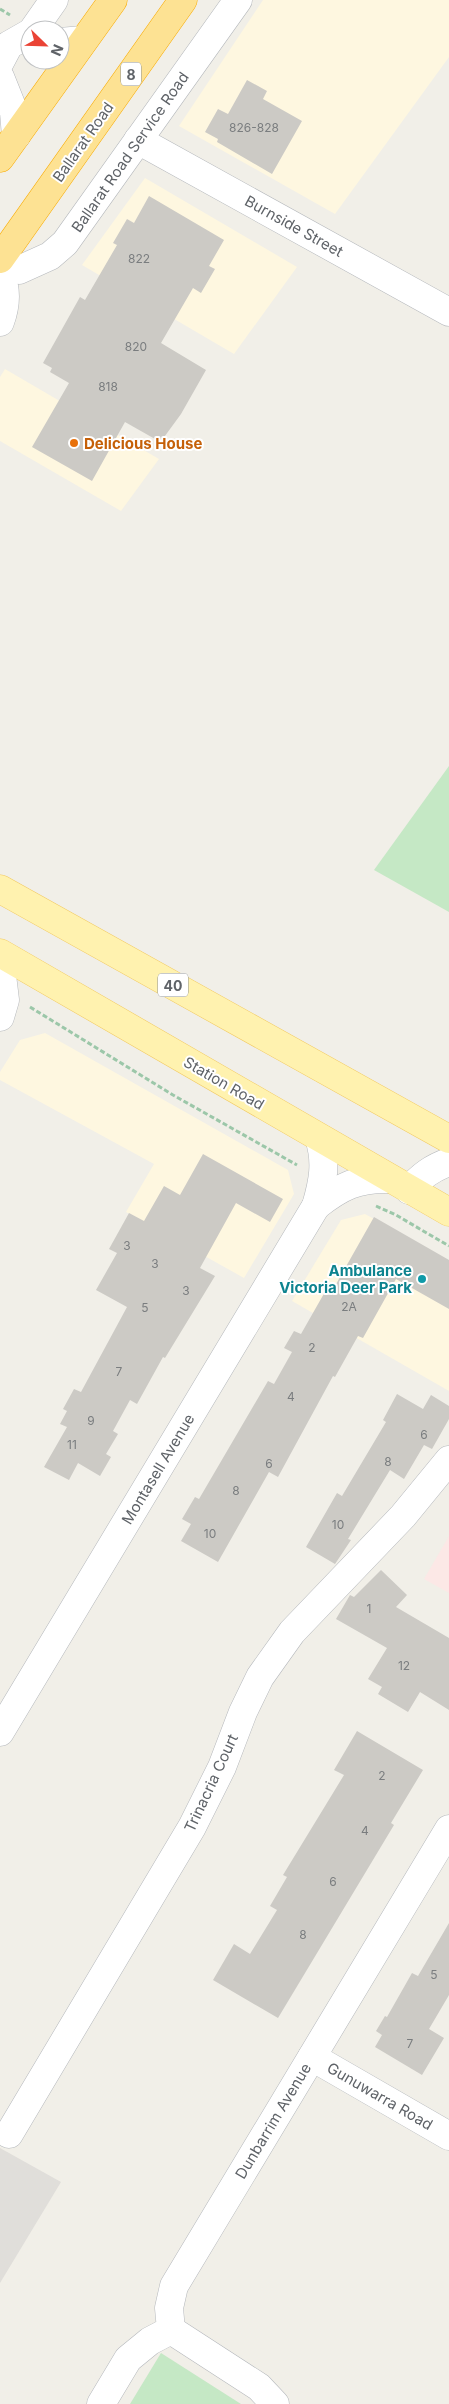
<svg xmlns="http://www.w3.org/2000/svg" width="449" height="2404" font-family="Inter,sans-serif">
	<rect width="100%" height="100%" fill="#f1efe8"/>
	<!-- commercial -->
	<g fill="#fef7e0">
		<path d="M263,0H449V57L335,214L179,126Z"/>
		<path d="M145,178L297,267L234,354L82,265Z"/>
		<path d="M5,369L159,459L121,511L0,441V377Z"/>
		<path d="M45,1033L288,1170L294,1194L244,1278L126,1212L154,1164L0,1080V1072L20,1040Z"/>
		<path d="M365,1214L449,1261V1391L292,1301L341,1220Z"/>
	</g>
	<!-- industrial -->
	<path fill="#e0deda" d="M0,2148L61,2182L0,2283Z"/>
	<!-- medical -->
	<path fill="#fce8e6" d="M449,1536V1593L424,1579Z"/>
	<!-- green -->
	<g fill="#c5e8c5">
		<path d="M449,766V912L374,870Z"/>
		<path d="M161,2353L241,2404H130Z"/>
	</g>
	<!-- building -->
	<g fill="#cccac5">
		<path d="M247,80L267,91L263,99L302,121L272,174L217,142L218,139L205,132L218,109L228,114Z"/>
		<path d="M149,196L224,240L209,266L215,269L201,293L193,288L161,343L206,370L181,414L162,440L156,437L155,439L125,422L92,481L32,447L69,383L50,372L52,368L43,363L80,297L85,300L117,245L113,243L127,219L134,223Z"/>
		<path d="M203,1154L283,1199L270,1222L236,1203L200,1268L215,1276L165,1358L163,1357L137,1404L130,1400L113,1431L118,1434L106,1454L111,1457L100,1476L78,1463L69,1480L44,1467L67,1427L60,1424L67,1411L63,1409L74,1389L81,1392L127,1307L96,1290L117,1253L109,1249L129,1213L144,1221L164,1186L180,1195Z"/>
		<path d="M374,1217L449,1260V1309L396,1279L363,1338L358,1336L335,1377L333,1376L278,1477L269,1472L218,1562L181,1541L191,1524L182,1519L195,1497L199,1499L268,1381L274,1384L292,1352L284,1348L294,1331L301,1334L330,1283L335,1286Z"/>
		<path d="M397,1394L423,1409L431,1395L449,1406V1419L432,1449L424,1445L404,1479L390,1470L348,1539L351,1540L335,1564L306,1547L337,1493L342,1496L386,1422L383,1420Z"/>
		<path d="M381,1570L407,1595L396,1607L449,1638V1710L420,1692L408,1712L378,1694L382,1687L368,1679L387,1648L336,1619L350,1595L354,1597Z"/>
		<path d="M357,1731L423,1770L391,1823L394,1825L278,2018L213,1980L234,1944L250,1954L277,1910L270,1906L287,1877L283,1875L344,1775L334,1770Z"/>
		<path d="M449,1923V1995L429,2029L444,2038L422,2075L375,2047L382,2035L376,2031L385,2016L387,2017L412,1973L418,1976Z"/>
	</g>
	<g fill="none" stroke-linecap="round" stroke-linejoin="round">
		<!-- minor casing -->
		<g stroke="#b5b8bc" stroke-width="29">
			<g id="minor">
				<path d="M33,30L54,0"/>
				<path d="M60,42L83,40"/>
				<path d="M0,62L9,45L30,33"/>
				<path d="M0,77L14,112L16,136"/>
				<path d="M138,140L449,312"/>
				<path d="M0,265L19,270L50,256L65,243L238,0"/>
				<path d="M0,273C7,289 6,306 0,322"/>
				<path d="M0,959L5,1000L0,1017"/>
				<path d="M409,1190C421,1176 432,1168 449,1162"/>
				<path d="M316,1206C341,1186 358,1178 390,1179"/>
				<path d="M0,1732L316,1206C323,1182 327,1162 319,1138"/>
				<path d="M312,2057L449,2136"/>
				<path d="M9,2134L192,1827L222,1767L243,1712L260,1677L292,1632L403,1516L449,1460"/>
				<path d="M171,2330L259,2387L275,2404"/>
				<path d="M101,2404L128,2359L150,2341L171,2330L169,2308L174,2286L449,1829"/>
			</g>
		</g>
		<!-- major casing -->
		<g stroke="#f2c960" stroke-width="29">
			<g id="major">
				<path d="M0,889L449,1139"/>
				<path d="M0,953L449,1212"/>
			</g>
		</g>
		<!-- highway casing -->
		<g stroke="#f9ab00" stroke-width="29">
			<g id="highway">
				<path d="M0,158L113,0"/>
				<path d="M0,259L183,0"/>
			</g>
		</g>
		<!-- path -->
		<g stroke="#9cc7a9" stroke-width="3" stroke-dasharray="5 2.5" stroke-linecap="butt">
			<path d="M0,9L10,15"/>
			<path d="M30,1007L173,1095L297,1165"/>
			<path d="M376,1206L396,1215L449,1246"/>
		</g>
		<!-- minor -->
		<use href="#minor" stroke="#fff" stroke-width="28"/>
		<!-- major -->
		<use href="#major" stroke="#fff2af" stroke-width="28"/>
		<!-- highway -->
		<use href="#highway" stroke="#fde293" stroke-width="28"/>
	</g>
	<!-- markers -->
	<circle fill="#e8710a" stroke="#fff" stroke-width="2" cx="74" cy="443" r="5"/>
	<circle fill="#0f9aa8" stroke="#fff" stroke-width="2" cx="422" cy="1279" r="5"/>
	<g text-anchor="middle" dominant-baseline="central" stroke-width="4" stroke-linejoin="round" paint-order="stroke">
		<!-- number labels -->
		<g font-size="12" fill="#7a7d7f">
			<text x="254" y="127">826-828</text>
			<text x="139" y="258">822</text>
			<text x="136" y="346">820</text>
			<text x="108" y="386">818</text>
			<text x="127" y="1245">3</text>
			<text x="155" y="1263">3</text>
			<text x="186" y="1290">3</text>
			<text x="349" y="1306">2A</text>
			<text x="145" y="1307">5</text>
			<text x="312" y="1347">2</text>
			<text x="119" y="1371">7</text>
			<text x="291" y="1396">4</text>
			<text x="91" y="1420">9</text>
			<text x="424" y="1434">6</text>
			<text x="72" y="1444">11</text>
			<text x="388" y="1461">8</text>
			<text x="269" y="1463">6</text>
			<text x="236" y="1490">8</text>
			<text x="338" y="1524">10</text>
			<text x="210" y="1533">10</text>
			<text x="369" y="1608">1</text>
			<text x="404" y="1665">12</text>
			<text x="382" y="1775">2</text>
			<text x="365" y="1830">4</text>
			<text x="333" y="1881">6</text>
			<text x="303" y="1934">8</text>
			<text x="434" y="1974">5</text>
			<text x="410" y="2043">7</text>
		</g>
		<!-- shield labels -->
		<g fill="#fff" stroke="#8f9295" stroke-width="1">
			<rect x="121" y="62.5" width="20" height="23" rx="4"/>
			<rect x="158" y="973.5" width="30" height="23" rx="4"/>
		</g>
		<g font-size="14" font-weight="bold" fill="#5f6368">
			<text x="131" y="74">8</text>
			<text x="173" y="985">40</text>
		</g>
		<!-- street labels -->
		<g font-size="15" fill="#5f6368" stroke="#fff">
			<text transform="translate(83 142) rotate(-55)">Ballarat Road</text>
			<text transform="translate(130 152) rotate(-55)">Ballarat Road Service Road</text>
			<text transform="translate(294 226) rotate(29)">Burnside Street</text>
			<text transform="translate(224 1083) rotate(30)">Station Road</text>
			<text transform="translate(158 1469) rotate(-59)">Montasell Avenue</text>
			<text transform="translate(211 1783) rotate(-65)">Trinacria Court</text>
			<text transform="translate(380 2096) rotate(30)">Gunuwarra Road</text>
			<text transform="translate(273 2121) rotate(-59)">Dunbarrim Avenue</text>
		</g>
		<!-- food labels -->
		<g font-size="15" font-weight="bold" fill="#c56008" stroke="#fff" text-anchor="start">
			<text x="84" y="443">Delicious House</text>
		</g>
		<!-- culture labels -->
		<g font-size="15" font-weight="bold" fill="#0d838f" stroke="#fff" text-anchor="end">
			<text x="412" y="1270">Ambulance<tspan x="412" dy="17">Victoria Deer Park</tspan></text>
		</g>
	</g>
	<!-- north arrow -->
	<g transform="translate(45 45) rotate(113)"><circle r="24" fill="#ffffff" stroke="#bfc1c3"/>
	<path d="M0-4L9 19L0 12L-9 19Z" fill="#ea4335"/>
	<text y="-8" font-size="14" font-weight="bold" text-anchor="middle" fill="#5f6368">N</text>
	</g>
</svg>
